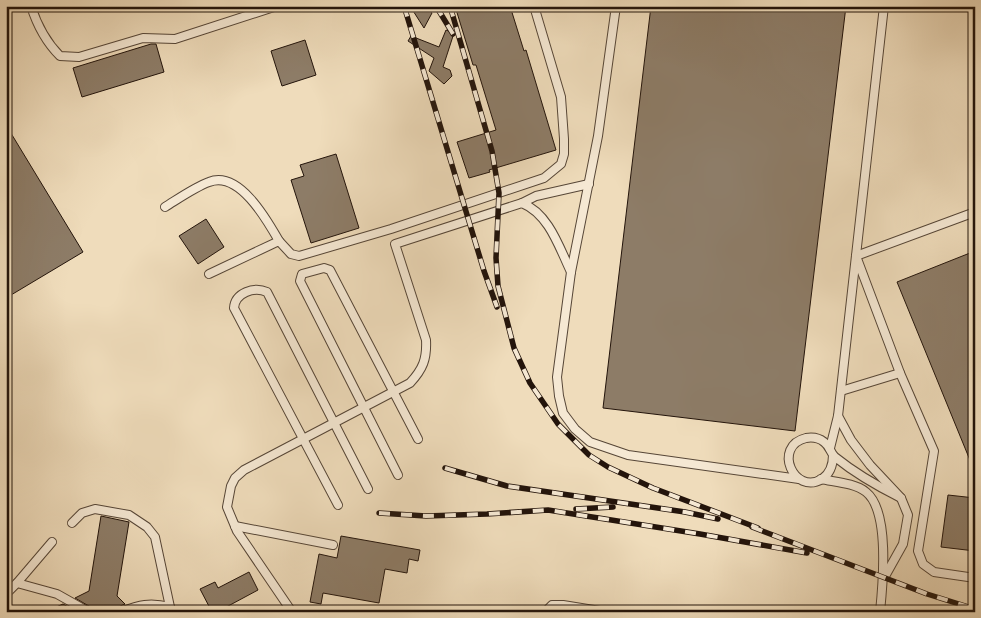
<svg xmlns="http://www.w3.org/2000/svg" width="981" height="618" font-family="'IM FELL DW Pica',serif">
	<rect width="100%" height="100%" fill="#efdcbb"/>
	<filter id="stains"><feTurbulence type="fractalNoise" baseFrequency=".004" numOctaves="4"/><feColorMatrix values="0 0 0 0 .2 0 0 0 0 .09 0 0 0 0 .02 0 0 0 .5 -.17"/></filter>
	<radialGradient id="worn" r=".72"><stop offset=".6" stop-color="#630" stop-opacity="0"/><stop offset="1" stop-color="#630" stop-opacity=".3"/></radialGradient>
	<!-- building -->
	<g fill="#8d7c67" stroke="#23140b">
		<path d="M410,6H426L432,13L424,28Z"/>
		<path d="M455,6H510L524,51L526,50L556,150L489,170L490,172L469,178L457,142L496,130L476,65H473Z"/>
		<path d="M651,6H846L795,431L603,408Z"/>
		<path d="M446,30L454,33L443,67L450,70L452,76L444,84L429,71L434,58L408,41L411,36L439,47Z"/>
		<path d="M305,40L316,75L282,86L271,51Z"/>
		<path d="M151,44H156L164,72L82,97L73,68Z"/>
		<path d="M6,125L83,252L6,298Z"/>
		<path d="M336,154L359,228L311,243L291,180L304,176L300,165Z"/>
		<path d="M206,219L224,247L198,264L179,236Z"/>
		<path d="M975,251V470H974L897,282Z"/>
		<path d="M948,495L975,498V551L941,547Z"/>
		<path d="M101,516L129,522L117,596L125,604L116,608L114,612L94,609L75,598L89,591Z"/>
		<path d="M341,536L420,550L418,561L409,559L407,573L385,569L379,603L323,593L321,604L310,602L319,554L337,558Z"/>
		<path d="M249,572L258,590L217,612H212L200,589L215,582L218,588Z"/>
		<path d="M63,604L77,612H45Z"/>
	</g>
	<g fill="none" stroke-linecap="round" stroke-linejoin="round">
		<!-- lane casing -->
		<g stroke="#564637" stroke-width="10">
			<g id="lane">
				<path d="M31,6C37,25 46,42 60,56L79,57L143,38L175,39L277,6"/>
				<path d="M616,6L598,136L571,272L557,377L559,396L563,413L575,429L590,442L628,455L799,479"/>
				<path d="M522,203L536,196L589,184"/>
				<path d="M165,207C178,199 195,187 209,182C239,170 267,220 279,241"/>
				<path d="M975,212L856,256L900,373L934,451L918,551L923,564L934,572L975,578"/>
				<path d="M209,274L279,241L291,254L299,256L391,229L544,178L561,164L564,154V139L561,97L534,6"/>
				<path d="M841,391L900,373"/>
				<path d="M838,416L851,440L870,465L901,498L908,515L903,544L884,578"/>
				<path d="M830,448L838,416L884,6"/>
				<path d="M833,455C833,464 831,473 822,479C794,496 772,446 806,438C812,437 819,438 824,442C830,446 830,453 835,457C856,474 877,486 901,498"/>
				<path d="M398,475L300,281L302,274L324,268L330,270L418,439"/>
				<path d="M821,479C835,482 855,483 866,492C890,511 883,583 880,612"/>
				<path d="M338,505L234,308C235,293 254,286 267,292L368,489"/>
				<path d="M72,523L82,513L95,509L129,515L147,527L155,537L170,607"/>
				<path d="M235,526L333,545"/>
				<path d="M17,583L52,542"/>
				<path d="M6,594L17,583L57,594L89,612"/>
				<path d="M120,612C140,605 149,602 170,607L171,610"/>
				<path d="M292,612L237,531L227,507L231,486L235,478L244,470L410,383C423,369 427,359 426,340L395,244L522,203C549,214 559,247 571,272"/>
				<path d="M545,612L552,605H563L606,612"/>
			</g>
		</g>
		<!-- lane -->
		<use href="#lane" stroke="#f5e8d3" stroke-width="8"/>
		<!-- rail casing -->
		<g stroke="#23140b" stroke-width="5.5">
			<g id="rail">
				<path d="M404,6L484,271L497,307"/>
				<path d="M436,6L453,34"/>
				<path d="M450,6L492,151L499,193L496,258L498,286L514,348L530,383L558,424L589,455L608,467L653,488L758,528"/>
				<path d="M445,468L507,486L685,512L718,519"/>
				<path d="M576,509L613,507"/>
				<path d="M379,513L426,516L487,514L548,510L700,534L807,553"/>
				<path d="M752,527L927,594L975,609"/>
			</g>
		</g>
		<!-- rail -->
		<use href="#rail" stroke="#f5e8d3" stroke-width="4" stroke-dasharray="11" stroke-linecap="butt"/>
	</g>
	<!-- margin -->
	<rect width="981" height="618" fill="none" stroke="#efdcbb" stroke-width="25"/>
	<rect x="8" y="8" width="966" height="603" fill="none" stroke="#23140b" stroke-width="2.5"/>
	<rect x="12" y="12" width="956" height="593" fill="none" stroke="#23140b"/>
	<rect width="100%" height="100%" filter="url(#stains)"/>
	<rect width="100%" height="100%" fill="url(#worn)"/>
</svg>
